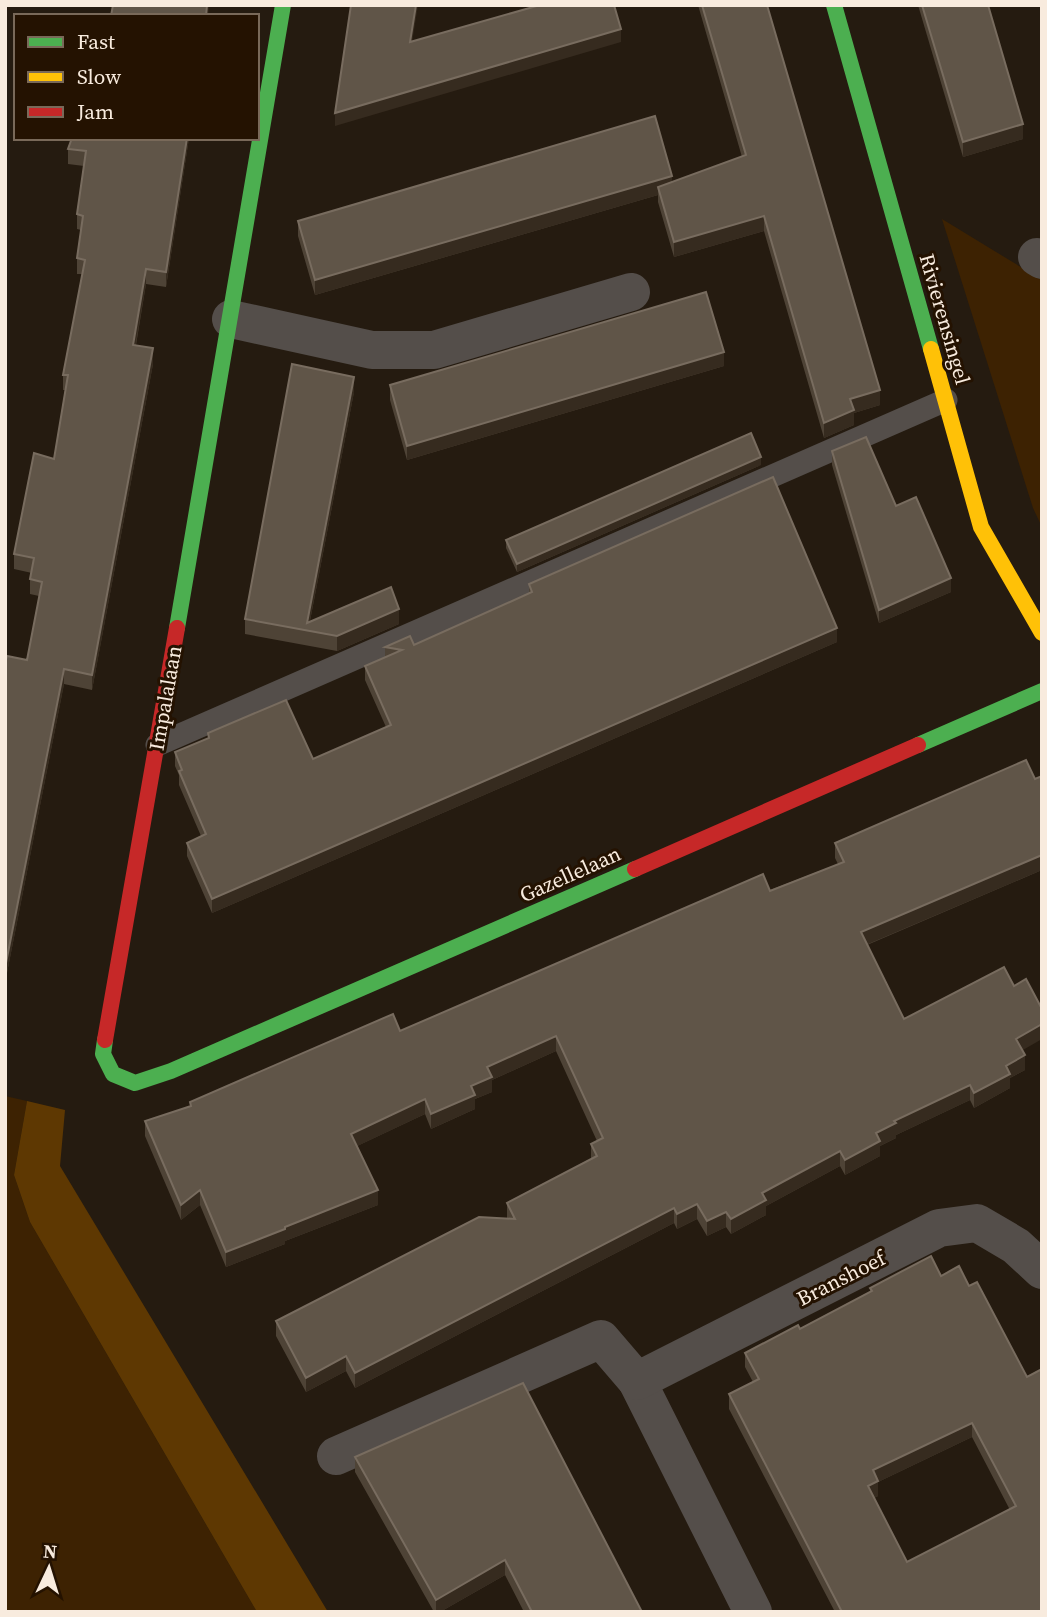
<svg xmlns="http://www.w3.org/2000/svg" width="1047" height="1617" font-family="'Source Serif 4',serif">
	<rect width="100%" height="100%" fill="#251b10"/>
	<!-- green -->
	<g fill="#3d2202">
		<path d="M942,219L1042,280V527L1033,508Z"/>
		<path d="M5,1096L27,1101L14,1175L30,1222L257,1612H5Z"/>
	</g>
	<!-- forest -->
	<path fill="#5e3802" d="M27,1101L65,1110L60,1166L328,1612H257L30,1222L14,1175Z"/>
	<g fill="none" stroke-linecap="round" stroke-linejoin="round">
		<!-- lane -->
		<path stroke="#544e4a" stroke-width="23" d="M157,745L946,400"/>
		<!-- street -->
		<g stroke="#544e4a" stroke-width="38">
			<path d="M1037,257L1042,260"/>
			<path d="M231,319L372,350H434L631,292"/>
			<path d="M637,1381L753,1612"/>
			<path d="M336,1456L601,1339L637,1381L939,1228L977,1223L1016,1246L1042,1270"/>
		</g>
		<!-- fast -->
		<g stroke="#4caf50" stroke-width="16">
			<path d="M834,5L931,349"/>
			<path d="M177,628L283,5"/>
			<path d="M918,745L1042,691"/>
			<path d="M105,1040L103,1054L113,1074L135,1083L171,1071L635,869"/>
		</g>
		<!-- slow -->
		<path stroke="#ffc107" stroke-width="16" d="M931,349L981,527L1042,633"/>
		<!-- jam -->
		<g stroke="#c62828" stroke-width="16">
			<path d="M635,869L918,745"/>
			<path d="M105,1040L177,628"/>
		</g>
	</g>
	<!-- wall -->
	<g fill="#4e4336" fill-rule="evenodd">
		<path d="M698,5H767L880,405L854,413V425L824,438L764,231L674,257L658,202V195L315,295L298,236V221L672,182L742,157Z"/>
		<path d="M918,5H988L1023,139L963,157Z"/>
		<path d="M189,138L166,287L146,284L136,345L153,364L92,690L64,684L5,983V663L27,660L39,596L30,594V579L32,573L14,569V554L54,459L65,390H63V375L82,274H77V258L81,230L77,229V214L84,166L68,164V149Z"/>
		<path d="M724,366L407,460L390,400V385Z"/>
		<path d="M354,392L310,621L399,624L337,651L245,634V619Z"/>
		<path d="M832,451L896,506L951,592L879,623L832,465Z"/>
		<path d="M761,465L517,572L506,548V540Z"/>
		<path d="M529,584L837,642L212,913L187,856V843L201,836L179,785V775L175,766V752L208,738V733L313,759L386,727L365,680V666L385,657V647L414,645L529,594Z"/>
		<path d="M1042,776V870L867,945L904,1019L1022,1051L1025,1070L1010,1078V1088L974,1108L970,1100L896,1135V1138L880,1146V1156L845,1175L840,1166L766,1206V1215L731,1234L726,1227L707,1236L697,1219L677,1229L674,1223L355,1388L346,1371L306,1392L276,1336V1321L507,1219V1203L591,1159V1144L597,1141L556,1051L492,1080V1092L475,1099V1109L431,1129L425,1114L357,1146L378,1205L285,1241V1244L226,1267L200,1205L181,1220L145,1136V1121L190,1107V1102L400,1031L838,864L835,858V843Z"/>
		<path d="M959,1266L1042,1612H835L729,1409V1394L753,1382L745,1367V1353L800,1329L870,1292V1288L941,1276ZM972,1437L1010,1510L907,1562L874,1498L878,1496V1482Z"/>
		<path d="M355,1457L642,1612H524L505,1575L440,1612H434L355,1472Z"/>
	</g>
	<!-- shaded-wall -->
	<g fill="#362b1f">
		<path d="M207,5H209L208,16H206Z"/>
		<path d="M416,5H418L410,55V42Z"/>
		<path d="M621,29V42L335,126V113Z"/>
		<path d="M1023,124V139L963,157V142Z"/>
		<path d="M187,138H189L166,287V272Z"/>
		<path d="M672,176V190L658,187V195L315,295V280Z"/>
		<path d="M764,216V231L674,257V242Z"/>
		<path d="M146,269V284L133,360V345Z"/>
		<path d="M153,348V364L92,690V675Z"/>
		<path d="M724,352V366L407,460V446Z"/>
		<path d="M354,377V392L308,631L307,623Z"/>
		<path d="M880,390V405L854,413V425L824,438V423L850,399Z"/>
		<path d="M761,457V465L517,572V564Z"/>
		<path d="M951,578V592L879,623V610Z"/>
		<path d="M399,609V624L337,651V636Z"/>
		<path d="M837,628V642L212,913V899Z"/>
		<path d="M64,669V684L5,983V968Z"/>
		<path d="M1042,855V870L861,947V932Z"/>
		<path d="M1042,1024V1039L1016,1054V1039Z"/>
		<path d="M556,1036V1051L492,1080V1092L475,1099V1109L431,1129V1114L471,1086L487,1067Z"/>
		<path d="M1025,1055V1070L1010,1078V1088L974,1108V1093L1006,1066Z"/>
		<path d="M970,1085V1100L896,1135V1138L880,1146V1156L845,1175V1160L876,1133L894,1121Z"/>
		<path d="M425,1099V1114L351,1149V1134Z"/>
		<path d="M840,1151V1166L766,1206V1215L731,1234V1219L762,1193Z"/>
		<path d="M200,1190V1205L181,1220V1205Z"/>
		<path d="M378,1190V1205L285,1241V1244L226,1267V1252L285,1227Z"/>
		<path d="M697,1204V1219L677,1229V1214Z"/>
		<path d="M674,1208V1223L355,1388V1373Z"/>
		<path d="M726,1212V1227L707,1236V1221Z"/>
		<path d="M346,1356V1371L306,1392V1378Z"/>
		<path d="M972,1423V1437L878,1482V1496L868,1501V1486L873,1470Z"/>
		<path d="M505,1560V1575L440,1612H436V1600Z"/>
	</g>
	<!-- building -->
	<g fill="#605548" stroke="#786c5f" stroke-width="2" fill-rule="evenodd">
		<path d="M113,5H207L206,16H111Z"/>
		<path d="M351,5H416L410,42L540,5H614L621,29L335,113Z"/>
		<path d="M702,5H767L880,390L850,399L854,410L824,423L764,216L674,242L658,187L746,155Z"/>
		<path d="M922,5H988L1023,124L963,142Z"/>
		<path d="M655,116L672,176L315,280L298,221Z"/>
		<path d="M72,138H187L166,272L146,269L133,345L153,348L92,675L64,669L5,968V663L7,656L27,660L42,582L30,579L34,558L14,554L34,453L54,459L68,375H63L85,260L77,258L83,216L77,214L86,151L68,149Z"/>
		<path d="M706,292L724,352L407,446L390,385Z"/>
		<path d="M292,364L354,377L307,623L391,587L399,609L337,636L245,619Z"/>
		<path d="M751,433L761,457L517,564L506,540Z"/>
		<path d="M866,437L896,506L916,497L951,578L879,610L832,451Z"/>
		<path d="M773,477L837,628L212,899L187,843L206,834L179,771L182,770L175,752L209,738L208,733L286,700L313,759L391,725L365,666L402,650L385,647L410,636L414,645L532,592L529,584Z"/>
		<path d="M1026,760L1035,779L1042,776V855L861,932L904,1019L1004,967L1014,986L1026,979L1042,1009V1024L1016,1039L1025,1055L1006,1066L1010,1074L974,1093L970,1085L894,1121L896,1123L876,1133L880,1141L845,1160L840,1151L762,1193L766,1200L731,1219L726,1212L707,1221L697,1204L677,1214L674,1208L355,1373L346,1356L306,1378L276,1321L479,1217L515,1219L507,1203L597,1156L591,1144L603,1138L556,1036L487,1067L492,1077L471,1086L475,1095L431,1114L425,1099L351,1134L378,1190L285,1227V1229L226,1252L200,1190L181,1205L145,1121L191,1106L190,1102L393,1014L400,1031L763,874L770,891L844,862L835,843Z"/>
		<path d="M931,1256L941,1276L959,1266L969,1286L977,1282L1027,1377L1042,1369V1612H842L729,1394L759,1379L745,1353L798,1325L800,1329L872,1291L870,1288ZM972,1423L1016,1506L907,1562L868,1486L878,1481L873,1470Z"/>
		<path d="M523,1383L642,1612H532L505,1560L436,1600L355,1457Z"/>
	</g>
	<g text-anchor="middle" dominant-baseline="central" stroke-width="6" stroke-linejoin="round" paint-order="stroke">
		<!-- street labels -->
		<g font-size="21" fill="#f8ebde" stroke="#241201">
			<text transform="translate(945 319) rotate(74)">Rivierensingel</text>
			<text transform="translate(165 698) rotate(-80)">Impalalaan</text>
			<text transform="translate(570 874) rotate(-24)">Gazellelaan</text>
			<text transform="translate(841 1278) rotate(-27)">Branshoef</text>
		</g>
	</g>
	<!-- border -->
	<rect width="1047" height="1617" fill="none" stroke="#f8ebde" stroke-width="14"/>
	<!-- legend -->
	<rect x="14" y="14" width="245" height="126" fill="#241201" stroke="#796959" stroke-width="2"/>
	<rect x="28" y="37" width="35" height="10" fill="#4caf50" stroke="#796959" stroke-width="2"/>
	<text x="77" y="49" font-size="21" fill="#f8ebde">Fast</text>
	<rect x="28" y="72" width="35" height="10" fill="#ffc107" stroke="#796959" stroke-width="2"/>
	<text x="77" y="84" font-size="21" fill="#f8ebde">Slow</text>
	<rect x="28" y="107" width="35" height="10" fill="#c62828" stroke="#796959" stroke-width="2"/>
	<text x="77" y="119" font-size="21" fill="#f8ebde">Jam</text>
	<!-- north arrow -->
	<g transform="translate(49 1568) rotate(4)" stroke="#241201" stroke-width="5" paint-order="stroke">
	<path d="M0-5L12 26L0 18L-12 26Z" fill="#f8ebde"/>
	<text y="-10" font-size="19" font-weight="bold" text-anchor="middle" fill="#f8ebde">N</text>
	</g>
</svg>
